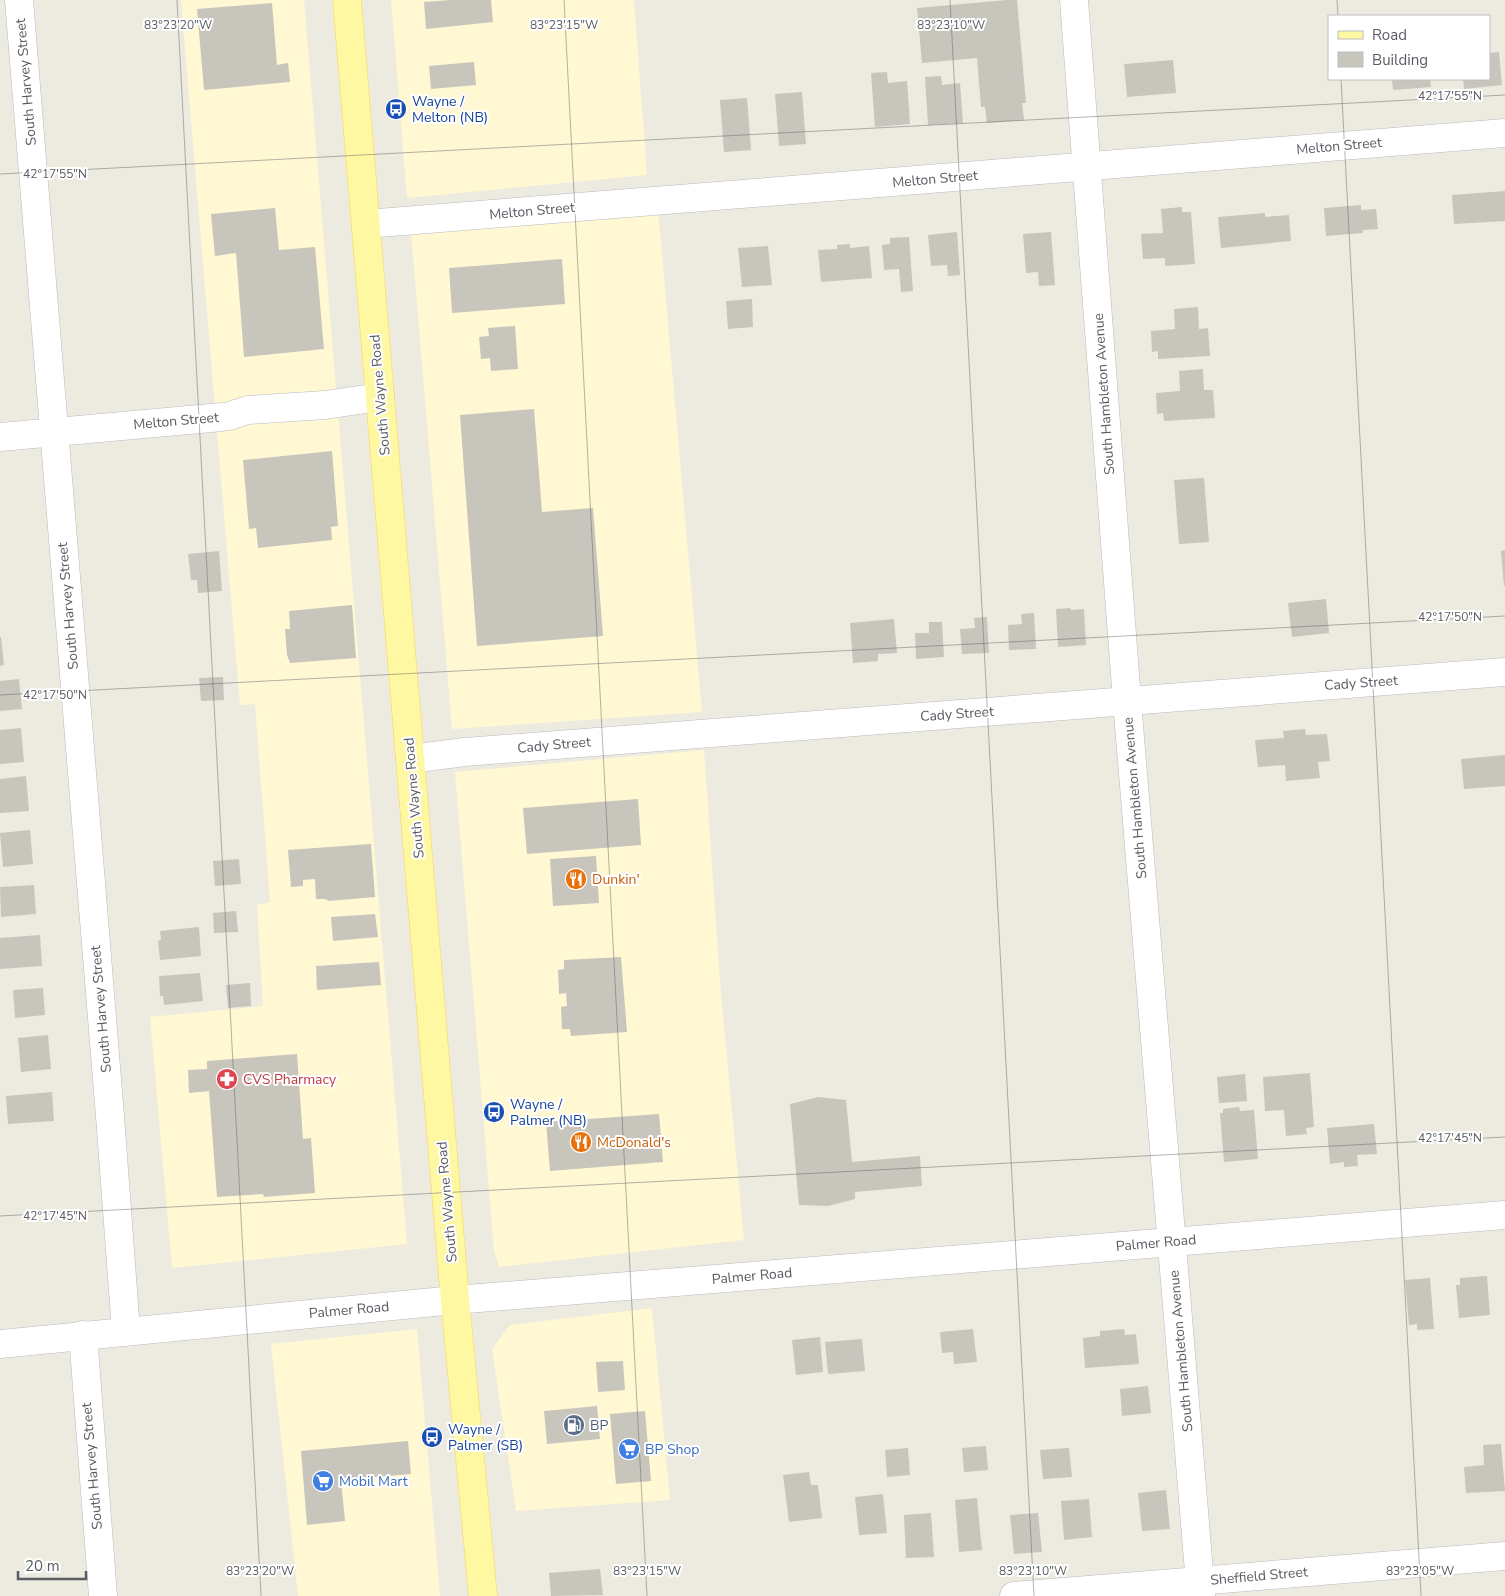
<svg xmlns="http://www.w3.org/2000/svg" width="1505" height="1596" font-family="'Nunito Sans',sans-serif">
	<rect width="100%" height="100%" fill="#edebe0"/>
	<!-- commercial -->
	<g fill="#fff8d3">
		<path d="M181,0H304L407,1244L172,1268L150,1017L263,1006L257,905L270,902L255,704L240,705Z"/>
		<path d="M391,0H634L647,175L407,198Z"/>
		<path d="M658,209L702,712L452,729L411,231Z"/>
		<path d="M704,750L721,994L744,1240L499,1267L494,1250L455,772Z"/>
		<path d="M652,1308L670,1500L516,1511L492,1349L510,1325Z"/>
		<path d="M417,1329L440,1596H298L271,1344Z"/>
	</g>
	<!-- building -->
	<g fill="#c8c5bd">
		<path d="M451,0H491L493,22L426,29L424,2Z"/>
		<path d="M1007,0H1017L1026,103H1022L1024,120L987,123L985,107H981L977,58L922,63L917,8Z"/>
		<path d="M272,3L277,65L288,63L290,82L204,90L197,9Z"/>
		<path d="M1499,52L1502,85L1464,89L1463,79H1489V53Z"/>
		<path d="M1173,60L1176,93L1127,97L1124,64Z"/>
		<path d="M474,62L476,85L431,89L429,66Z"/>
		<path d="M887,72L888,83L907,81L910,124L875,127L871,73Z"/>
		<path d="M941,76L942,85L960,83L963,123L928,125L925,77Z"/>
		<path d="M1392,79H1430L1431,87L1393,90Z"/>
		<path d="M802,92L806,144L779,146L775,94Z"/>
		<path d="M747,98L751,150L724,152L720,100Z"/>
		<path d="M1505,191V221L1454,224L1452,195Z"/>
		<path d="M1361,205V210L1376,209L1378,229L1363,230V233L1326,236L1324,208Z"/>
		<path d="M1182,207V212H1191L1195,264L1165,266V258L1143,259L1141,234L1163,233L1161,209Z"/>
		<path d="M275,208L279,250L315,247L324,349L244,357L236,253L215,256L211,214Z"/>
		<path d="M1265,213V217L1289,215L1291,241L1221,248L1218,217Z"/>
		<path d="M957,232L960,275L948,276L947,265L931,266L928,235Z"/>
		<path d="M1051,232L1055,285L1039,286L1038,272L1026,273L1023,234Z"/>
		<path d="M909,237L913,291L901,292L899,269L884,270L882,245L890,244V238Z"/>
		<path d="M850,244V248L869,246L872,278L821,282L818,250L837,249V245Z"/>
		<path d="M768,246L772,285L742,287L738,248Z"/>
		<path d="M562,259L565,304L452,313L449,268Z"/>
		<path d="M752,299L753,327L728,329L726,301Z"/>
		<path d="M1198,307L1199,329L1208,328L1210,356L1158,359V351L1152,352L1151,331L1175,329L1174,309Z"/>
		<path d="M515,326L518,369L491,371L490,358L481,359L479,337L489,336L488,328Z"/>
		<path d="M1203,369L1204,390H1213L1215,418L1164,421L1163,413L1157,414L1156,393L1180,391L1179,371Z"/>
		<path d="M534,409L542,512L593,508L603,636L477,646L460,415Z"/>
		<path d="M332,451L338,526L331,527L332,540L258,548L256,528L249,529L243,460Z"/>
		<path d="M1204,478L1209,542L1179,544L1174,480Z"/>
		<path d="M1505,550V586H1504L1501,551Z"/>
		<path d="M219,551L222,591L198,593L197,580H191L188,554Z"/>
		<path d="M1326,599L1329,633L1292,637L1288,603Z"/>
		<path d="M352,605L356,658L290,663L287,655L285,629H290L289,611Z"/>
		<path d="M1070,608L1071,610L1084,609L1086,645L1058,647L1056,609Z"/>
		<path d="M1034,613L1036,649L1009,650L1008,625L1022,624L1021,614Z"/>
		<path d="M987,617L989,653L962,654L960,629L975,628L974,618Z"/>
		<path d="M894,619L897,653L878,654V661L853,663L850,623Z"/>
		<path d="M929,622H942L944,657L916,659L915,633H929Z"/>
		<path d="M0,637H1L4,665L0,666Z"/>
		<path d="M223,677L224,700L201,701L199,678Z"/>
		<path d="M19,679L22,709L0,711V681Z"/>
		<path d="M21,728L24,762L0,764V730Z"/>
		<path d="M1305,729L1306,735L1327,734L1330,761L1318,762L1320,778L1286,781L1285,765L1258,767L1255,740L1284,738L1283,731Z"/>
		<path d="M1505,755V786L1464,789L1461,759Z"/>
		<path d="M26,776L29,811L0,813V779Z"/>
		<path d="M638,799L641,845L527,854L523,808Z"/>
		<path d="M30,830L33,864L3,867L0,833Z"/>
		<path d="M371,844L375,897L329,901L325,899H316L315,879L303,880V886L291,887L288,850Z"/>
		<path d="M596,856L599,903L553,906L550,859Z"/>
		<path d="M239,859L241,884L215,886L213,861Z"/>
		<path d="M34,885L36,914L1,917L0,887Z"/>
		<path d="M236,911L238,932L214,933L213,913Z"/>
		<path d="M375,914L378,937L333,941L331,917Z"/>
		<path d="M199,927L201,956L160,960L158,941L161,940L160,931Z"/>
		<path d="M40,935L42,966L0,969V938Z"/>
		<path d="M621,957L627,1032L571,1036L570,1029H562L561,1007L567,1006L566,993L559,994L558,970L564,969V960Z"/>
		<path d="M379,962L381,985L317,990L316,966Z"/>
		<path d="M200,973L203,1001L164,1005L163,996H160L159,976Z"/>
		<path d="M250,983L251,1006L228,1008L226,985Z"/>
		<path d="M43,988L45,1015L15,1018L13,990Z"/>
		<path d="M48,1035L51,1069L21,1072L18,1038Z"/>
		<path d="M297,1054L303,1139L311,1138L315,1193L264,1197L263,1194L217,1197L209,1091L189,1093L188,1070L207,1069V1061Z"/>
		<path d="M1310,1073L1314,1127L1306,1128L1307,1134L1286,1136L1284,1110L1265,1111L1263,1077Z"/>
		<path d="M1245,1074L1247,1101L1219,1103L1217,1077Z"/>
		<path d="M52,1092L54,1121L8,1124L6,1096Z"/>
		<path d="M818,1097L846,1100L852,1162L920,1156L922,1186L855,1192V1199L828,1206L799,1205L790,1104Z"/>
		<path d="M1239,1107L1240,1111L1254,1110L1258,1159L1224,1162L1220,1113H1223V1109Z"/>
		<path d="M659,1114L663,1162L550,1171L546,1122Z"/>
		<path d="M1374,1124L1377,1154L1357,1155L1358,1166L1344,1167V1162L1330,1164L1327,1128Z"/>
		<path d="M1487,1276L1490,1315L1459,1318L1456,1285H1460V1278Z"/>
		<path d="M1430,1278L1434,1329L1417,1330V1324L1409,1325L1405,1280Z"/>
		<path d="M973,1329L977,1362L954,1364L953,1352L942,1353L940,1332Z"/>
		<path d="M1124,1329L1125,1335L1136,1334L1139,1364L1085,1368L1083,1338L1100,1336V1331Z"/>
		<path d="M820,1337L823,1372L796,1375L792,1340Z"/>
		<path d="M862,1339L865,1371L828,1374L825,1342Z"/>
		<path d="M623,1361L625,1390L598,1392L596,1362Z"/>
		<path d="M1148,1386L1151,1413L1122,1416L1120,1389Z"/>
		<path d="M597,1406L600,1439L547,1444L544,1411Z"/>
		<path d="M645,1411L651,1481L616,1484L610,1414Z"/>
		<path d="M408,1441L411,1474L341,1480L345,1521L307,1525L301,1451Z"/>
		<path d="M1501,1444L1505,1491L1466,1493L1464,1467L1484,1465L1483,1445Z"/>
		<path d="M986,1446L988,1470L964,1472L962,1448Z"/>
		<path d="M908,1448L910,1475L887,1477L885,1450Z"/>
		<path d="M1069,1448L1072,1477L1043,1479L1040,1450Z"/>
		<path d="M809,1472L811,1485H818L822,1518L789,1522L783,1475Z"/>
		<path d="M1166,1490L1170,1529L1142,1531L1138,1493Z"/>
		<path d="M883,1494L887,1533L859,1535L855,1497Z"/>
		<path d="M977,1498L982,1550L959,1552L955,1500Z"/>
		<path d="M1089,1499L1092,1537L1064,1540L1061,1501Z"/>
		<path d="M931,1513L934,1557L906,1558L904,1515Z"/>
		<path d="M1038,1513L1042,1552L1014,1554L1010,1515Z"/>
		<path d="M600,1569L603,1595L551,1596L549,1573Z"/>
	</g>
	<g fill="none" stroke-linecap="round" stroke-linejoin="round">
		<!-- minor casing -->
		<g stroke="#b8bac0" stroke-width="29">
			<g id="minor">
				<path d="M19,0L110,1116L126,1331"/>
				<path d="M1074,0L1127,701L1201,1596"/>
				<path d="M366,224L1505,133"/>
				<path d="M0,437L222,417L229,416L248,410L325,405L380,397"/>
				<path d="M410,759L465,752L1505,672"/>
				<path d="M83,1335L103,1596"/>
				<path d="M0,1344L455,1300L1505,1215"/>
				<path d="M1014,1596L1505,1556"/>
			</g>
		</g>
		<!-- major casing -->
		<g stroke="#f8d74e" stroke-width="29">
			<path id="major" d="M347,0L455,1300L483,1596"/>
		</g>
		<!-- minor -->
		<use href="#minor" stroke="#fff" stroke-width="28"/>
		<!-- major -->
		<use href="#major" stroke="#fff8a3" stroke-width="28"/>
	</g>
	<!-- ticks -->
	<path fill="none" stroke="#595c62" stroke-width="1" stroke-opacity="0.45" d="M177,0L261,1596M564,0L647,1596M950,0L1034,1596M1337,0L1338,16M1341,79L1421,1596M0,174L1505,95M0,695L1505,616M0,1216L1505,1137"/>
	<!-- icons -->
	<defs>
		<g id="bus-disc" transform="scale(1.125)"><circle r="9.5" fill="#1a4fb4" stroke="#fff"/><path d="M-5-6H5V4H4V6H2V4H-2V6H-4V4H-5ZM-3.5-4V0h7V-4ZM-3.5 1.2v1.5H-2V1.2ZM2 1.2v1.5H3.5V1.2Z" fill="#fff"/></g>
		<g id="restaurant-disc" transform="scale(1.125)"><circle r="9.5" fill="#e8710a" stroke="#fff"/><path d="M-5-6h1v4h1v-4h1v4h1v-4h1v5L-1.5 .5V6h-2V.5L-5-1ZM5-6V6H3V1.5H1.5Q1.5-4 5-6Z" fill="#fff"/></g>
		<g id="pharmacy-disc" transform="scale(1.125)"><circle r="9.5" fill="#e0444e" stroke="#fff"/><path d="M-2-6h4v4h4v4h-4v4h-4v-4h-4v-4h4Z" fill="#fff"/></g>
		<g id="fuel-disc" transform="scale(1.125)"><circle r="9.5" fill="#5c6f8a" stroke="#fff"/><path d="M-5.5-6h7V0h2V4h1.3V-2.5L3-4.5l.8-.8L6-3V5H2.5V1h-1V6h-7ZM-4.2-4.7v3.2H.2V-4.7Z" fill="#fff"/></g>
		<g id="supermarket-disc" transform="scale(1.125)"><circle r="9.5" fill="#3f7fe0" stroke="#fff"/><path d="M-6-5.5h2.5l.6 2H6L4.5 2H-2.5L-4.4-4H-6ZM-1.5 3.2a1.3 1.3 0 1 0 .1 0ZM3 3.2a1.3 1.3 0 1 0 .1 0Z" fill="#fff"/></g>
	</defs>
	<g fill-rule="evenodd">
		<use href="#bus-disc" x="396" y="109"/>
		<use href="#restaurant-disc" x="576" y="879"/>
		<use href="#pharmacy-disc" x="227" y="1079"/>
		<use href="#bus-disc" x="494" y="1112"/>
		<use href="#restaurant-disc" x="581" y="1142"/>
		<use href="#fuel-disc" x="574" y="1425"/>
		<use href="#bus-disc" x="432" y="1437"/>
		<use href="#supermarket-disc" x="629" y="1449"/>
		<use href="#supermarket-disc" x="323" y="1481"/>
	</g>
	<g text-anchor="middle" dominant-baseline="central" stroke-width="4" stroke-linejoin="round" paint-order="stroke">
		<!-- street labels -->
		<g font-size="14" fill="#595c62" stroke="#fff">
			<text transform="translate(26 82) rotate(-95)">South Harvey Street</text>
			<text transform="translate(1339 146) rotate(-5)">Melton Street</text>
			<text transform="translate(935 179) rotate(-5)">Melton Street</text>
			<text transform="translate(532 211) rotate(-5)">Melton Street</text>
			<text transform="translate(1104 394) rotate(-94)">South Hambleton Avenue</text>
			<text transform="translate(380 395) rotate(-95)">South Wayne Road</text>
			<text transform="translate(176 421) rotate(-5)">Melton Street</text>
			<text transform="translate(68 606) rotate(-95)">South Harvey Street</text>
			<text transform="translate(1361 683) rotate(-4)">Cady Street</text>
			<text transform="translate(957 714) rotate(-4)">Cady Street</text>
			<text transform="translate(554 745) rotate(-5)">Cady Street</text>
			<text transform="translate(414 798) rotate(-95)">South Wayne Road</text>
			<text transform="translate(1135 798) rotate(-95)">South Hambleton Avenue</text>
			<text transform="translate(101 1009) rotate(-95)">South Harvey Street</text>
			<text transform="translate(447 1202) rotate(-95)">South Wayne Road</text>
			<text transform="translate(1156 1243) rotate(-5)">Palmer Road</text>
			<text transform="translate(752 1276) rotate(-5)">Palmer Road</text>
			<text transform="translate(349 1310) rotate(-5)">Palmer Road</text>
			<text transform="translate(1181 1351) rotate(-95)">South Hambleton Avenue</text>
			<text transform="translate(92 1466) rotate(-95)">South Harvey Street</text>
			<text transform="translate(1259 1576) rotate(-5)">Sheffield Street</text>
		</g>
		<!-- transit labels -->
		<g font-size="14" fill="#164399" stroke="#fff" text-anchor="start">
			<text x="412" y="101">Wayne /<tspan x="412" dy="16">Melton (NB)</tspan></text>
			<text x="510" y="1104">Wayne /<tspan x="510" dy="16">Palmer (NB)</tspan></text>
			<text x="448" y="1429">Wayne /<tspan x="448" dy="16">Palmer (SB)</tspan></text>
		</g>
		<!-- food labels -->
		<g font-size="14" fill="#c56008" stroke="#fff" text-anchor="start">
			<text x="592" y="879">Dunkin'</text>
			<text x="597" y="1142">McDonald's</text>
		</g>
		<!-- health labels -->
		<g font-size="14" fill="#be3a42" stroke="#fff" text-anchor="start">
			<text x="243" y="1079">CVS Pharmacy</text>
		</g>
		<!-- service labels -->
		<g font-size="14" fill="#4e5e75" stroke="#fff" text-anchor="start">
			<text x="590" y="1425">BP</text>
		</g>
		<!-- shop labels -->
		<g font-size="14" fill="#366cbe" stroke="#fff" text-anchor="start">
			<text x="645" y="1449">BP Shop</text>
			<text x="339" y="1481">Mobil Mart</text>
		</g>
	</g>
	<g font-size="12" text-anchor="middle" fill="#595c62" stroke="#fff" stroke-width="4" stroke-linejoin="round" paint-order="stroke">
		<text x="178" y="29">83°23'20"W</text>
		<text x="564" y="29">83°23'15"W</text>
		<text x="951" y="29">83°23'10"W</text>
		<text x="1450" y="100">42°17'55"N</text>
		<text x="55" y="178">42°17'55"N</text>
		<text x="1450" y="621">42°17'50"N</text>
		<text x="55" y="699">42°17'50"N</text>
		<text x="1450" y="1142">42°17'45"N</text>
		<text x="55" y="1220">42°17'45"N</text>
		<text x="260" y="1575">83°23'20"W</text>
		<text x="647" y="1575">83°23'15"W</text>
		<text x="1033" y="1575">83°23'10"W</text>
		<text x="1420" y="1575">83°23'05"W</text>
	</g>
	<!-- legend -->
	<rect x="1328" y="15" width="162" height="65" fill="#ffffff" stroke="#bdbec0"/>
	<rect x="1338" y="31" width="25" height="8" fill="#fff8a3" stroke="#bdbec0"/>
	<text x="1372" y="40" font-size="15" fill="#595c62">Road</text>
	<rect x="1338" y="52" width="25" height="15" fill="#c8c5bd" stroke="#bdbec0"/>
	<text x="1372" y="65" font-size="15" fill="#595c62">Building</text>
	<!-- scale -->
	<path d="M18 1571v8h68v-8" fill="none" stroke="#595c62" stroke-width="2.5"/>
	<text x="25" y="1571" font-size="15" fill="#595c62" stroke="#ffffff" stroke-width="4" paint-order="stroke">20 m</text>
</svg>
